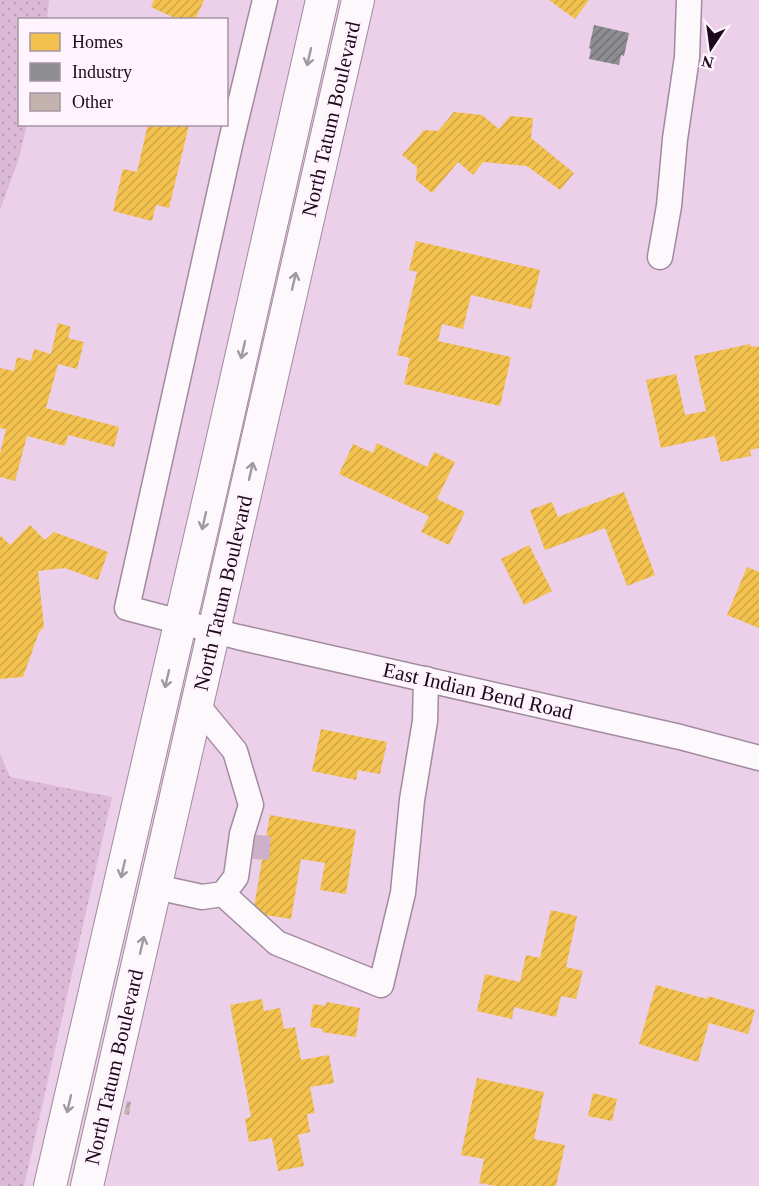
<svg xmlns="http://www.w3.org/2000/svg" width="759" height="1186" font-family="'Times New Roman',serif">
	<defs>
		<pattern id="grass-dots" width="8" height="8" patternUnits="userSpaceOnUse" patternTransform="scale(1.5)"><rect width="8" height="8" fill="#dbb9d7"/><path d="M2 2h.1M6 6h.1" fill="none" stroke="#bb9eb8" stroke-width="1.8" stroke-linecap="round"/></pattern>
		<pattern id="homes-hatch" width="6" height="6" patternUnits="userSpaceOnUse" patternTransform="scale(1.5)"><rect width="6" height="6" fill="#f2c14e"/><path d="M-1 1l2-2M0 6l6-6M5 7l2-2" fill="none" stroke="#cfa444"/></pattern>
		<pattern id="industry-hatch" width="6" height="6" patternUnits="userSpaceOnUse" patternTransform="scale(1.5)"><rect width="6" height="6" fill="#8d8d92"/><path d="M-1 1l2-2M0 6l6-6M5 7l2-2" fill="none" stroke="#727176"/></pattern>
		<pattern id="building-hatch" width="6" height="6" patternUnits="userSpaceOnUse" patternTransform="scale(1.5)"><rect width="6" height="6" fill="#c4b2af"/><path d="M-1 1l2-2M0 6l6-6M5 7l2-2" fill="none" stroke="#a89896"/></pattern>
	</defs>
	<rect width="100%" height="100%" fill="#eccfe9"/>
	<!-- grass -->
	<g fill="url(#grass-dots)">
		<path d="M0,0H49L47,19L20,20V124L27,125L18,161L0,210Z"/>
		<path d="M0,754L10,777L112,797L24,1186H0Z"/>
	</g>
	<!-- homes -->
	<g fill="url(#homes-hatch)">
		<path d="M154,0H204L195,20H179L151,7Z"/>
		<path d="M549,0H589L575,19Z"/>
		<path d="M454,112L482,115L499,129L510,116L533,118L531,138L574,173L560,190L527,166L483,162L473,175L458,162L432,193L416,180L417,167L402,155L424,130L438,131Z"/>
		<path d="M148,124L189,125L169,208L156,205L152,221L113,211L123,169L137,172Z"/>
		<path d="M416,241L540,270L531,309L471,295L463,329L442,324L438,341L511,357L500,406L404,384L410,358L397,355L417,272L409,270Z"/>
		<path d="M58,323L71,327L68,338L84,342L77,369L58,364L46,408L119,427L114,447L68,435L65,446L27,436L15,481L0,477V454L6,429L0,428V368L14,371L17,357L31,361L34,349L51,354Z"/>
		<path d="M750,344L751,347L759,346V448L750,450L751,456L721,462L715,436L661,448L646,380L676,374L685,415L706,411L694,356Z"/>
		<path d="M377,443L427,467L434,452L455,462L437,499L465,512L449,545L421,532L429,516L339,474L353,444L373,453Z"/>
		<path d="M624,492L655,575L627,586L605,528L545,550L530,510L552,502L558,517Z"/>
		<path d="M30,525L45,540L54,532L108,552L98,580L65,568L38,571L44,627L39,632L23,677L0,679V535L10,545Z"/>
		<path d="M529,545L552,591L524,605L501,559Z"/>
		<path d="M747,567L759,572V628L727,615Z"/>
		<path d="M321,729L387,742L380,774L358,770L356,780L312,771Z"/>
		<path d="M270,815L356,830L346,894L320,890L325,863L301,859L291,919L253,913L262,860L244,857L248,834L266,837Z"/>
		<path d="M551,910L577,916L566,967L583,971L576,999L561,996L556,1017L514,1007L512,1019L477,1011L485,974L520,982L526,955L540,958Z"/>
		<path d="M656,985L707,999L708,996L755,1010L748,1034L709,1023L698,1062L639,1044Z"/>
		<path d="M262,999L264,1011L280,1008L284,1029L295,1027L301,1060L329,1055L334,1083L310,1087L315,1113L307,1114L310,1132L298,1135L304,1166L278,1171L272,1138L249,1142L245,1119L251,1117L230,1005Z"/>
		<path d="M326,1002L360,1008L356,1037L322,1032L323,1029L310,1027L313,1004L326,1006Z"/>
		<path d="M477,1078L544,1092L534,1139L565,1145L556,1186H496L479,1183L484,1159L461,1155Z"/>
		<path d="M593,1093L617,1099L612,1121L588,1116Z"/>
	</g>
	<!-- industry -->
	<path fill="url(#industry-hatch)" d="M594,25L629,33L624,56L621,55L619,65L589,59L591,49L589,48Z"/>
	<!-- building -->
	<path fill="url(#building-hatch)" d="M127,1101L131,1102L129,1115L124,1114Z"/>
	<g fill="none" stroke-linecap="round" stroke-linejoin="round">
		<!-- minor-tunnel -->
		<path stroke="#cdb1ca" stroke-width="24" stroke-dasharray="24 12" stroke-linecap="butt" d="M257,859L259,835"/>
		<!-- minor casing -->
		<g stroke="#a18b9f" stroke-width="27">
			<g id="minor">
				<path d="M265,0L231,141L127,608L238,637L680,737L759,758"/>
				<path d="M660,257L669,206L675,139L687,57L689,0"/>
				<path d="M156,887L202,897L223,894L236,877L242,834L251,805L235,751L197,705"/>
				<path d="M223,894L277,943L381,985L403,893L412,800L425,721L426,679"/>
			</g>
		</g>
		<!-- major casing -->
		<g stroke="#a18b9f" stroke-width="34">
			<g id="major">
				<path d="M50,1186L217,464L322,0"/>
				<path d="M87,1186L358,0"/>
			</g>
		</g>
		<!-- minor -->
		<use href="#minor" stroke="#fcf8fc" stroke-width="24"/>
		<!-- major -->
		<use href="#major" stroke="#fcf8fc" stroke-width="32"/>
	</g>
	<!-- one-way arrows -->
	<defs><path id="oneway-shaft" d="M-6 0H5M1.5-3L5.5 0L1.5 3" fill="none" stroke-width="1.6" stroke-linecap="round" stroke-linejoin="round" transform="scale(1.5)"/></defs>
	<g stroke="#a298a2">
		<use href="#oneway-shaft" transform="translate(309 57) rotate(103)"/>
		<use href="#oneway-shaft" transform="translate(294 281) rotate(-77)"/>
		<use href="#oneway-shaft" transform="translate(243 350) rotate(103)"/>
		<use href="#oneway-shaft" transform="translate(251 471) rotate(-77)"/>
		<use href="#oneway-shaft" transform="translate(204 521) rotate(103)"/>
		<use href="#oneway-shaft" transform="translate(167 679) rotate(103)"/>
		<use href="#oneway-shaft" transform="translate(123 869) rotate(103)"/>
		<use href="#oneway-shaft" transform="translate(142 945) rotate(-77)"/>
		<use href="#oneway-shaft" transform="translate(69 1104) rotate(103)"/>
	</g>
	<g text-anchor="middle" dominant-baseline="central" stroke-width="6" stroke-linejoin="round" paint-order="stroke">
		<!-- street labels -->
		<g font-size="21" fill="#1c091a" stroke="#fff3fd">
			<text transform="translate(331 119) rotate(-77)">North Tatum Boulevard</text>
			<text transform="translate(223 593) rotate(-77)">North Tatum Boulevard</text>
			<text transform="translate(478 691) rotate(13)">East Indian Bend Road</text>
			<text transform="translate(114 1067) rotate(-77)">North Tatum Boulevard</text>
		</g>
	</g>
	<!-- legend -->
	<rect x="18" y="18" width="210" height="108" fill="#fff3fd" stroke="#a495a2" stroke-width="1.5"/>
	<rect x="30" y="33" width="30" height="18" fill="#f2c14e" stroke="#a495a2" stroke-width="1.5"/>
	<text x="72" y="48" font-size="18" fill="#1c091a">Homes</text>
	<rect x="30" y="63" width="30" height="18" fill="#8d8d92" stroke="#a495a2" stroke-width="1.5"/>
	<text x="72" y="78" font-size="18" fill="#1c091a">Industry</text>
	<rect x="30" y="93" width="30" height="18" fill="#c4b2af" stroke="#a495a2" stroke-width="1.5"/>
	<text x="72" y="108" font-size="18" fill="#1c091a">Other</text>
	<!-- north arrow -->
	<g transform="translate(711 48) rotate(193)" stroke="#fff3fd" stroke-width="4.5" paint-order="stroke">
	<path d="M0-4.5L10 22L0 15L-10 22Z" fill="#1c091a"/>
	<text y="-9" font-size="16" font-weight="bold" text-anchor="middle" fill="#1c091a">N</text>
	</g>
</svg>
